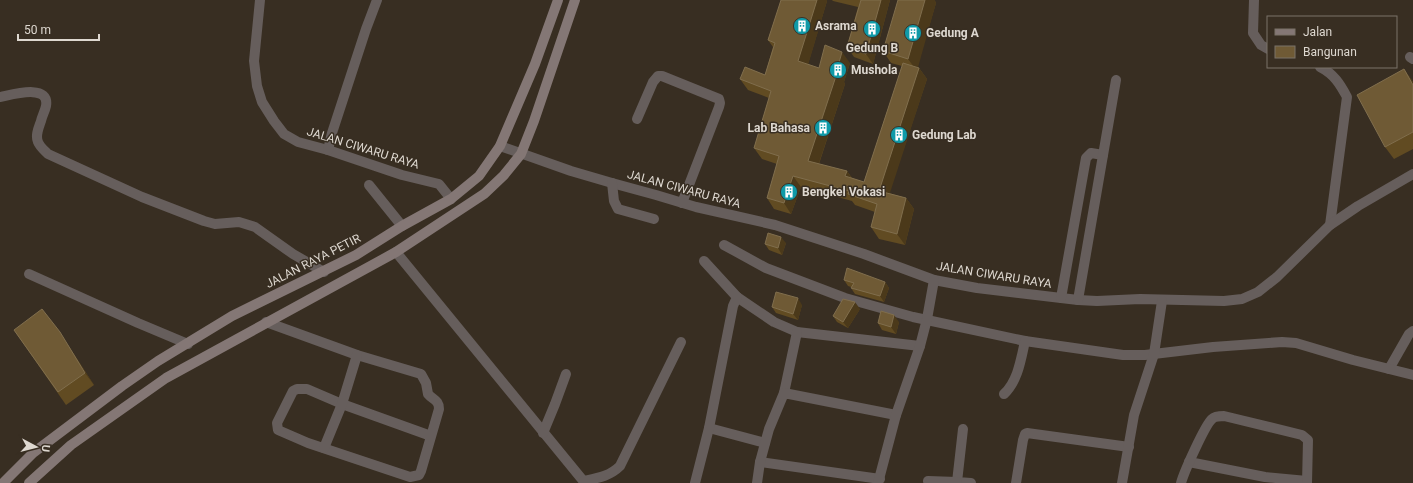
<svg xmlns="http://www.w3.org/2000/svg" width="1413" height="483" font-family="Roboto,sans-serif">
	<rect width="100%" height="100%" fill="#382e22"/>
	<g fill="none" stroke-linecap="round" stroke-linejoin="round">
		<!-- minor -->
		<g stroke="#665e5c" stroke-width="10">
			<path d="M260,0L254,61L257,86L262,102L274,121L284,134L298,142L328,150L402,175L439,184L451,199"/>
			<path d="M1254,0L1253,33L1261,45L1268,49"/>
			<path d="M1410,57L1413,59"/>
			<path d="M1320,67C1334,74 1340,84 1347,97L1330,225"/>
			<path d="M0,97C11,95 50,83 46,106C45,111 42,116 41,121C39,127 35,135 38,142C40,147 44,150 48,154L142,197L204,221L215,224L239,222L255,227L293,254L324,272"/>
			<path d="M637,119L653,82L658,76H662L719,99L720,103L719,107L682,203"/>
			<path d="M500,146L571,171L612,183L656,195L696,207L775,225L864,254L934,280L977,288L1078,300L1097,301L1140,299L1224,301L1242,299L1258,292L1277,277L1330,225L1358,206L1413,174"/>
			<path d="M328,150L332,133L366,29L377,0"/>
			<path d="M612,183L614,201L618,209L654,219"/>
			<path d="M369,185L402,226"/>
			<path d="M724,245L766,268L845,298L913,317L1025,341"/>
			<path d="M396,252L585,483"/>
			<path d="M29,274L138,323L188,344"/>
			<path d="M737,297L774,322L797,332L920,346"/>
			<path d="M1061,298L1086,158L1091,153L1103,155"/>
			<path d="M1078,300L1116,80"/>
			<path d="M266,322L357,355L421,374L426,383L428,394C433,400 439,400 439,409L421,471L419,475L410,477L308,443L278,430L277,423L293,391L297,389H307L342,404L431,436"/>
			<path d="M1389,369L1409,334L1413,331"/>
			<path d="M784,393L797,332"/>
			<path d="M1004,394C1018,381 1021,359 1025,341L1123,355H1145L1213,347L1282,342L1296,343L1353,360L1413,375"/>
			<path d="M709,428L765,443"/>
			<path d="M963,429L957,482L971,483"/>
			<path d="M543,433L555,404L566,374"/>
			<path d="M324,448L342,404L357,355"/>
			<path d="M760,462L880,479"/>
			<path d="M1189,462L1265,477L1307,481"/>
			<path d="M584,481C598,478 610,476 620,466L681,342"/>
			<path d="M928,481L957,482"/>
			<path d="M695,483L709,428L733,306L737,297L704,261"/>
			<path d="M757,483L760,462L769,429L784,393L896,415"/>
			<path d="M878,483L896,415L920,346L927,319L934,280"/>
			<path d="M1016,483L1023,440L1025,434L1027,433L1129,447"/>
			<path d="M1122,483L1134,415L1154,354L1162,301"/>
			<path d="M1181,483C1184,472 1205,425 1212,419C1215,416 1220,416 1224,416L1302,435L1308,440L1307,483"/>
		</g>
		<!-- secondary -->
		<g stroke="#847775" stroke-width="10">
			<path d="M3,483L33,453L122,386L158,361L232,316L356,255L402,226L451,199L479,176L500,146L535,64L558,0"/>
			<path d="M29,483L71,445L166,378L396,252L484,194L504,175L521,154L534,121L575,0"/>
		</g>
	</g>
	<!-- wall -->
	<g fill="#614b22">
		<path d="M781,0H827V1L808,64L819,68L850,63L844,82L845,84L819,164L847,171L852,178L864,182L902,66L891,63L883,51L935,1L936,3L917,67L919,68L927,79L889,193L906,198L914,209L905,245L879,239L871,227L875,212L855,205L852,201L801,187L791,214L774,209L767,198L777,164L762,159L754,148L769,98L748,90L740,79L765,75L773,47L768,40Z"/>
		<path d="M832,0H890L873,64L854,57L847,47L858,7L833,1Z"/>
		<path d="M1404,69L1413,82V149L1394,159L1385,147Z"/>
		<path d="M786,243L782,255L769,250L765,244Z"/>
		<path d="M844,280L885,282L889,288L884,302L855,294L851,288V287L848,286Z"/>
		<path d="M802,305L798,320L776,313L772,307Z"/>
		<path d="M860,309L848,328L837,322L833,316Z"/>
		<path d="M899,322L896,334L882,330L878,323Z"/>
		<path d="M14,330L68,345L94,385L66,405Z"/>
	</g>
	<!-- shaded-wall -->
	<g fill="#4b391a">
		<path d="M817,0H827V1L806,72L798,61Z"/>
		<path d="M881,0H890L873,64L866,54Z"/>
		<path d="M925,0H935V1L936,3L917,71L908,59Z"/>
		<path d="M842,52L850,63L844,82L845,84L816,172L808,161Z"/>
		<path d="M919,68L927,79L887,202L879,191Z"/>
		<path d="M1404,69L1413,82V85Z"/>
		<path d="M847,171L854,182L845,176Z"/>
		<path d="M793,176L801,187L791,214L784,203Z"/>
		<path d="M906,198L914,209L905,245L897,234Z"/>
		<path d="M781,237L786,243L782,255L778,248Z"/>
		<path d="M885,282L889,288L884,302L880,296Z"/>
		<path d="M798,298L802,305L798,320L793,314Z"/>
		<path d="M855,302L860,309L848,328L843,322Z"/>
		<path d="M894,315L899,322L896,334L891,327Z"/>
		<path d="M60,332L68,345L94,385L85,373Z"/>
	</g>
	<!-- building -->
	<g fill="#6f5a35" stroke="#806e4d">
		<path d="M781,0H817L798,61L819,68L825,45L842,52L836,73H837L808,161L847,171L845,176L864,182L903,63L919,68L879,191L906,198L897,234L871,227L877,204L848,194L849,191L793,176L784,203L767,198L779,156L754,148L771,91L740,79L745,67L765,75L775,43L768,40Z"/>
		<path d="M861,0H881L866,54L847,47Z"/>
		<path d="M898,0H925L908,59L883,51Z"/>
		<path d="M1404,69L1413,85V132L1385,147L1357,95Z"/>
		<path d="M768,233L781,237L778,248L765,244Z"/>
		<path d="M847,268L885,282L880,296L851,288L854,283L844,280Z"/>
		<path d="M776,292L798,298L793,314L772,307Z"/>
		<path d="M843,299L855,302L843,322L833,316Z"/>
		<path d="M42,309L60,332L85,373L58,392L14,330Z"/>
		<path d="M881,311L894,315L891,327L878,323Z"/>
	</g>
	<!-- icons -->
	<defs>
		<g id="building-disc" transform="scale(0.9)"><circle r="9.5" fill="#0f9aa8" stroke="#382e22"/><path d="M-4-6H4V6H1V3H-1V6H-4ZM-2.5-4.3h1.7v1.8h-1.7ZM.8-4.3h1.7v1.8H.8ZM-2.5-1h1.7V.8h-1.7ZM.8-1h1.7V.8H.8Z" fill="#fff"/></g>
	</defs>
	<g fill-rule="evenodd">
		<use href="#building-disc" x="802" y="26"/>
		<use href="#building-disc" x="872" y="29"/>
		<use href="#building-disc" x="913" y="33"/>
		<use href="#building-disc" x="838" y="70"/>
		<use href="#building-disc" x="823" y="128"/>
		<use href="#building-disc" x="899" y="135"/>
		<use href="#building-disc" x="789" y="192"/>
	</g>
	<g text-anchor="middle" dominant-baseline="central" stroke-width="3" stroke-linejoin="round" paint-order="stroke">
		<!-- poi labels -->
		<g font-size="12" font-weight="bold" fill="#ded8d0" stroke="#382e22" text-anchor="start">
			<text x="815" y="26">Asrama</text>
			<text x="926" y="33">Gedung A</text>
			<text x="872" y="48" text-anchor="middle">Gedung B</text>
			<text x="851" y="70">Mushola</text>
			<text x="810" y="128" text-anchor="end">Lab Bahasa</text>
			<text x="912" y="135">Gedung Lab</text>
			<text x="802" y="192">Bengkel Vokasi</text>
		</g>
		<!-- street labels -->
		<g font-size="12" fill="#ded8d0" stroke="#382e22">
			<text transform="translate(363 148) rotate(17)">JALAN CIWARU RAYA</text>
			<text transform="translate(684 189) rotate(15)">JALAN CIWARU RAYA</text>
			<text transform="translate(313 261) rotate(-27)">JALAN RAYA PETIR</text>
			<text transform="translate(994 275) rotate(9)">JALAN CIWARU RAYA</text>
		</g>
	</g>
	<!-- legend -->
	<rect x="1267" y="16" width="130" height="52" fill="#382e22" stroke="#7a7268"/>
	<rect x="1275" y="29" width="20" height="6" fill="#847775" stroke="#7a7268"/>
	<text x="1303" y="36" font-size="12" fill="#ded8d0">Jalan</text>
	<rect x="1275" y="46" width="20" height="12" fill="#6f5a35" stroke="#7a7268"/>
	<text x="1303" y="56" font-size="12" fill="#ded8d0">Bangunan</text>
	<!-- north arrow -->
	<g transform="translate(36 447) rotate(97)" stroke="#382e22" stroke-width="3" paint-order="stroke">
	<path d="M0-3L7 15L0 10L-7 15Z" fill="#ded8d0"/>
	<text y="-6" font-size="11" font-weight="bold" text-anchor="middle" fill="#ded8d0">U</text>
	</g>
	<!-- scale -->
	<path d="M18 34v6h81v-6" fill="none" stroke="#ded8d0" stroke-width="2"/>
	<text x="24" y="34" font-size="12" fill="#ded8d0" stroke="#382e22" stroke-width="3" paint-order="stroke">50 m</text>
</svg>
